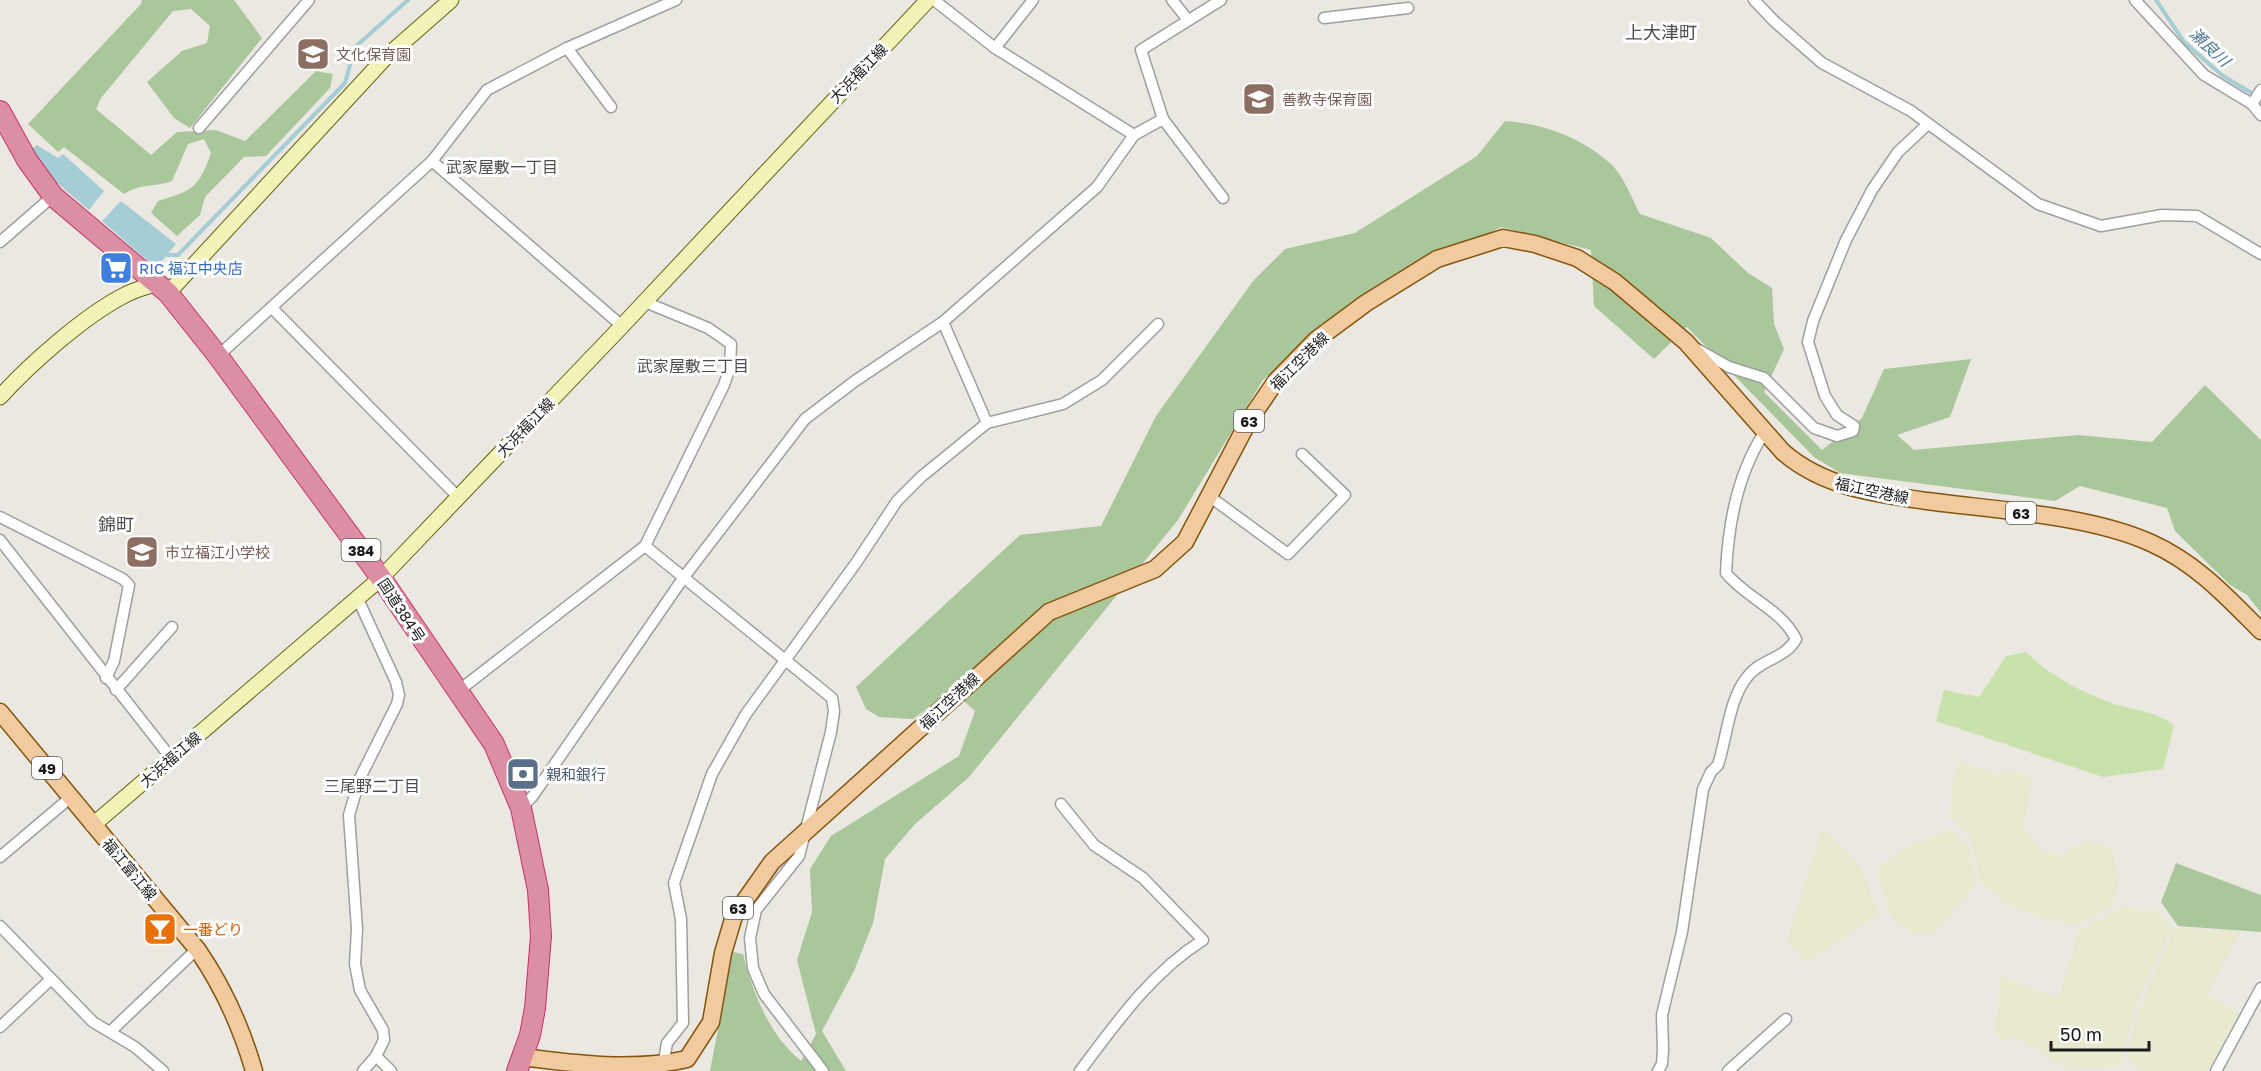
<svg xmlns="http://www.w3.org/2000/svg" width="2261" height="1071" font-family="'Golos Text','Noto Sans JP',sans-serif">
	<rect width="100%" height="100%" fill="#ebe7e1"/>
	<!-- farmland -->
	<g fill="#e8e9ce">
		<path d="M1959,761L1996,774L2009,771L2032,778L2024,827L2042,852L2064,854L2089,840L2112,848L2119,885L2111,907L2077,925L2052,921L2012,907L1981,883L1970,835L1950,818L1952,789Z"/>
		<path d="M1823,828L1854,859L1865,878L1879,914L1806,963L1787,939Z"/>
		<path d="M1951,830L1968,846L1976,886L1934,933H1910L1892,917L1879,880V867L1912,844Z"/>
		<path d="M2120,908L2158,910L2172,929L2135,1005L2120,1067L2068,1069L2016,1038L2003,1041L1995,1035L2001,977L2059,997L2079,929Z"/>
		<path d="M2175,928L2240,932L2207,994L2240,1015L2207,1071H2142L2135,1069L2127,1056L2137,1015Z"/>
	</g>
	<!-- grass -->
	<path fill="#c9e2ab" d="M2026,652C2048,674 2079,691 2109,702C2133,711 2152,709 2174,725L2163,769L2103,777L1936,721L1944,690L1979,697L2006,656Z"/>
	<!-- forest -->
	<g fill="#a9c79a">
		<path d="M142,0H234L262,38L190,128L174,118L147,82L182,51L207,43L210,26L191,9L173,11L101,98L96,109L151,155L177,132L216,130L245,141L316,71L333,74L330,88L266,156L244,157L205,197L200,215L177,236L151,213L158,201C192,191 199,188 211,153L204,139L188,144L172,181C153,188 144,182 124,194L64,147L58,152L28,124L141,4Z"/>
		<path d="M1505,121C1544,124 1581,137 1612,165C1624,177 1632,199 1640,214L1711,238L1748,273L1772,288L1774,324L1784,349L1764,392L1822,450L1862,418L1884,369L1971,359L1950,417L1897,435L1914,450L2078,435L2152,442L2205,385L2261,440V613L2247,595L2230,585L2175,531L2167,508L2080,486L2055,501L1840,473L1814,457L1687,327L1654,359L1594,306L1591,250L1501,227L1344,308L1263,380L1178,520L969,777L915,824L885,859L873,923L854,971L822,1031L846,1071H710L725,993L728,951L743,954C753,993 769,1035 801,1061L816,1034L797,960L812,912L810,869L831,836L959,756L975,711L952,690L913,719L879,717L866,709L856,687L1020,535L1101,526L1156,416L1253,281L1285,249L1355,233L1477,156Z"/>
		<path d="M2176,863L2261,895V932L2178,926L2161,902Z"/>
	</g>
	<!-- water -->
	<g fill="#a5cdd5">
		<path d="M37,145L58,158L63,154L104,191L89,210L49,176L32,149Z"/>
		<path d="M121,201L176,244L156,268L102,221Z"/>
	</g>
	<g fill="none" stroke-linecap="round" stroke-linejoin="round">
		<!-- stream -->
		<g stroke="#a5cdd5" stroke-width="4">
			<path d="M2156,0L2184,42L2223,76L2255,95"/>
			<path d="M167,255H178L345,83L355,47L408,0"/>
		</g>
		<!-- street casing -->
		<g stroke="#9f9f9f" stroke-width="13">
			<g id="street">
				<path d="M934,0L995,48L1134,135"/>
				<path d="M1172,0L1188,20"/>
				<path d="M1221,0L1141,50L1163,119L1223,198"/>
				<path d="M1754,0L1774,21L1822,63L1911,111L2038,204L2101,226L2162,215L2197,216L2261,254"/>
				<path d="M2135,0L2204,75L2252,104L2261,115"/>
				<path d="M1324,18L1408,8"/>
				<path d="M567,48L611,107"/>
				<path d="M995,48L1033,0"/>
				<path d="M2252,104L2261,90"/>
				<path d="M199,128L309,0"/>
				<path d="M432,161L622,326"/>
				<path d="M0,242L53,196"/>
				<path d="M272,308L458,497"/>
				<path d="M943,322L987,423"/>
				<path d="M1697,349L1729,367L1764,378L1814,428L1837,436L1853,431L1854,426L1837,415L1825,396L1808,342L1813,321L1846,240L1872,190L1898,152L1928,124"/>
				<path d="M218,356L432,161L487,90L567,48L676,0"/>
				<path d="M1209,496L1288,554L1345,495L1302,454"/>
				<path d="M0,517L123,579L129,585L114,661L106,678"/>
				<path d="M0,540L171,758"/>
				<path d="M645,546L832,698L834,711L831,732L799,856L756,910L750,938L753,968L764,994L823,1071"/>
				<path d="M357,597L396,682L399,695L397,704L360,778L349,815L357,929L355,964L360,990L383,1030L384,1040L376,1056L363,1071"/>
				<path d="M116,690L172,627"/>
				<path d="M457,692L645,546L724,385L730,367L731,344L708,328L645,302"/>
				<path d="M1061,804L1094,845L1143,878L1203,940C1152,972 1116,1023 1080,1071"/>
				<path d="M521,808L532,797L684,577L805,419L855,381L943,322L1097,187L1134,135L1163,119"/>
				<path d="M0,857L71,797"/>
				<path d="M0,926L93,1022L135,1047L163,1071"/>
				<path d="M0,1027L50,980"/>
				<path d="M111,1031L197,949"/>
				<path d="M376,1056L391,1071"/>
				<path d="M663,1066L667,1043L683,1023L681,919L674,883L712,774L746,714L856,563L897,501L921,477L987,423L1063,404L1102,380L1158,324"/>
				<path d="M1658,1071L1662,1064L1663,1050L1662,1015L1682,932L1703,789L1711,772L1718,765C1727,737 1729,698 1748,676C1761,659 1785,659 1796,639C1781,609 1746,598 1726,573C1728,525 1738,473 1764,433"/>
				<path d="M1728,1071L1786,1019"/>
				<path d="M2216,1071L2261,988"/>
			</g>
		</g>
		<!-- secondary casing -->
		<g stroke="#60650f" stroke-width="17">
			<g id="secondary">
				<path d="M168,293L385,58L451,0"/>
				<path d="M0,397C30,364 83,317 123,296C133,290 146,287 158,283"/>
				<path d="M93,825L381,578L622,326L928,0"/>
			</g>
		</g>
		<!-- primary casing -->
		<g stroke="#84560e" stroke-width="19">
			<g id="primary">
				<path d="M0,712L197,949C224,988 241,1026 254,1071"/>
				<path d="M522,1057C575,1064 635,1071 687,1059L711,1022L723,953L734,916L772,862L1049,612L1155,569L1185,542L1248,422L1276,381L1316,340L1366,303L1437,259L1503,238L1535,244L1577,258L1615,282L1686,342L1783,452C1823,487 1876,494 1927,501C1995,510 2090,515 2151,543C2196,563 2227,597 2261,631"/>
			</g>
		</g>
		<!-- highway casing -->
		<g stroke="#c4346d" stroke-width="22">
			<path id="highway" d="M0,111L27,160L53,196L168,293L218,356L381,578L494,744L521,808L538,890L541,936L535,1008L530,1035L517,1071"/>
		</g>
		<!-- street -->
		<use href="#street" stroke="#fff" stroke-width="10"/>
		<!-- secondary -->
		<use href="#secondary" stroke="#f2f2b9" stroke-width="15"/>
		<!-- primary -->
		<use href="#primary" stroke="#f2caa0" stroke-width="16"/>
		<!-- highway -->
		<use href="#highway" stroke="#dc8fa2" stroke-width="20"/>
	</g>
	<!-- icons -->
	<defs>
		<g id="school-square" transform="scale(1.725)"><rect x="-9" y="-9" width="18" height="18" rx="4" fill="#8d6e63" stroke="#fff"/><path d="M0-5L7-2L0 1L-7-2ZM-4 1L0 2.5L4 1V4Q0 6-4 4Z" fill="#fff"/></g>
		<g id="supermarket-square" transform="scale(1.725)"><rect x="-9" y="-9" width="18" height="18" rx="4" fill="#3f7fe0" stroke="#fff"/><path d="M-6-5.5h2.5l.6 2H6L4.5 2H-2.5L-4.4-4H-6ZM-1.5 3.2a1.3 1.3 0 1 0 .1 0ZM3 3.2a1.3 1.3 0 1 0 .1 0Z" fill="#fff"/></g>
		<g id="bank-square" transform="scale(1.725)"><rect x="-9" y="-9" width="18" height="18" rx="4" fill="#5c6f8a" stroke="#fff"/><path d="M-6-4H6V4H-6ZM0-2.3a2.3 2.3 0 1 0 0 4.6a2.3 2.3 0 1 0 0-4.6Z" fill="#fff"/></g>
		<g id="bar-square" transform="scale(1.725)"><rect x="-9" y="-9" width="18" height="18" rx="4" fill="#e8710a" stroke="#fff"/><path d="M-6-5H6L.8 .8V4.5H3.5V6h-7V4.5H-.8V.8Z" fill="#fff"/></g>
	</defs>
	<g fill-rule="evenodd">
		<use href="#school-square" x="313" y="54"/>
		<use href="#school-square" x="1259" y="99"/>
		<use href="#supermarket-square" x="116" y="268"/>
		<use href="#school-square" x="142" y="552"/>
		<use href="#bank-square" x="523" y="774"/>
		<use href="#bar-square" x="160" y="929"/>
	</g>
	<g text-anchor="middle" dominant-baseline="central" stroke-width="6" stroke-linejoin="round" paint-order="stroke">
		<!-- shield labels -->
		<g fill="#fff" stroke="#5f5f5f" stroke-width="1.5">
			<rect x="1234" y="410" width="30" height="22" rx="4.5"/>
			<rect x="2006" y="502" width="30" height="22" rx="4.5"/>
			<rect x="341.5" y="539" width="39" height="22" rx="4.5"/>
			<rect x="32" y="757" width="30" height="22" rx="4.5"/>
			<rect x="723" y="897" width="30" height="22" rx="4.5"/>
		</g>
		<g font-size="14" font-weight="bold" fill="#1b1b1b">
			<text x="1249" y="421">63</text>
			<text x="2021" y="513">63</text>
			<text x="361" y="550">384</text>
			<text x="47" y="768">49</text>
			<text x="738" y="908">63</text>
		</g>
		<!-- education labels -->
		<g font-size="15" fill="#785e54" stroke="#fff" text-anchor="start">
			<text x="336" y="54">文化保育園</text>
			<text x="1282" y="99">善教寺保育園</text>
			<text x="165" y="552">市立福江小学校</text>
		</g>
		<!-- street labels -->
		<g font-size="15" fill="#1b1b1b" stroke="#fff">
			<text transform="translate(858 73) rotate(-46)">大浜福江線</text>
			<text transform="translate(1299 361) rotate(-45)">福江空港線</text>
			<text transform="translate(525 427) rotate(-46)">大浜福江線</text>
			<text transform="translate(1872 490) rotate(12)">福江空港線</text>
			<text transform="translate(402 610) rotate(57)">国道384号</text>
			<text transform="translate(949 701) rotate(-43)">福江空港線</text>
			<text transform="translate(170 759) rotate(-41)">大浜福江線</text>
			<text transform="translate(130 869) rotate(50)">福江富江線</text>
		</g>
		<!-- shop labels -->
		<g font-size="15" fill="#366cbe" stroke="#fff" text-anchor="start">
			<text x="139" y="268">RIC 福江中央店</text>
		</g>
		<!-- service labels -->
		<g font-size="15" fill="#4e5e75" stroke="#fff" text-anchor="start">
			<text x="546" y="774">親和銀行</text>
		</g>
		<!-- food labels -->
		<g font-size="15" fill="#c56008" stroke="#fff" text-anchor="start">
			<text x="183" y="929">一番どり</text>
		</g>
		<!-- water labels -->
		<g font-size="16" font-style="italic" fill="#4f7899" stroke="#fff">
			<text transform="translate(2210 47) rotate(43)">瀬良川</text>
		</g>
		<!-- neighbourhood labels -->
		<g font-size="16" fill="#4e4e4e" stroke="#fff">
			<text x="502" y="167">武家屋敷一丁目</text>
			<text x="693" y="366">武家屋敷三丁目</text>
			<text x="372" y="786">三尾野二丁目</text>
		</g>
		<!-- quarter labels -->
		<g font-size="18" fill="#4e4e4e" stroke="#fff">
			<text x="1661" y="32">上大津町</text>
			<text x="116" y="524">錦町</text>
		</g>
	</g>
	<!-- scale -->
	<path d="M2051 1041v9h98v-9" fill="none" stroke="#1b1b1b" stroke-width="3"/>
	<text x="2060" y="1041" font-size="18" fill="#1b1b1b" stroke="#ffffff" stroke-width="4.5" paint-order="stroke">50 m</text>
</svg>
